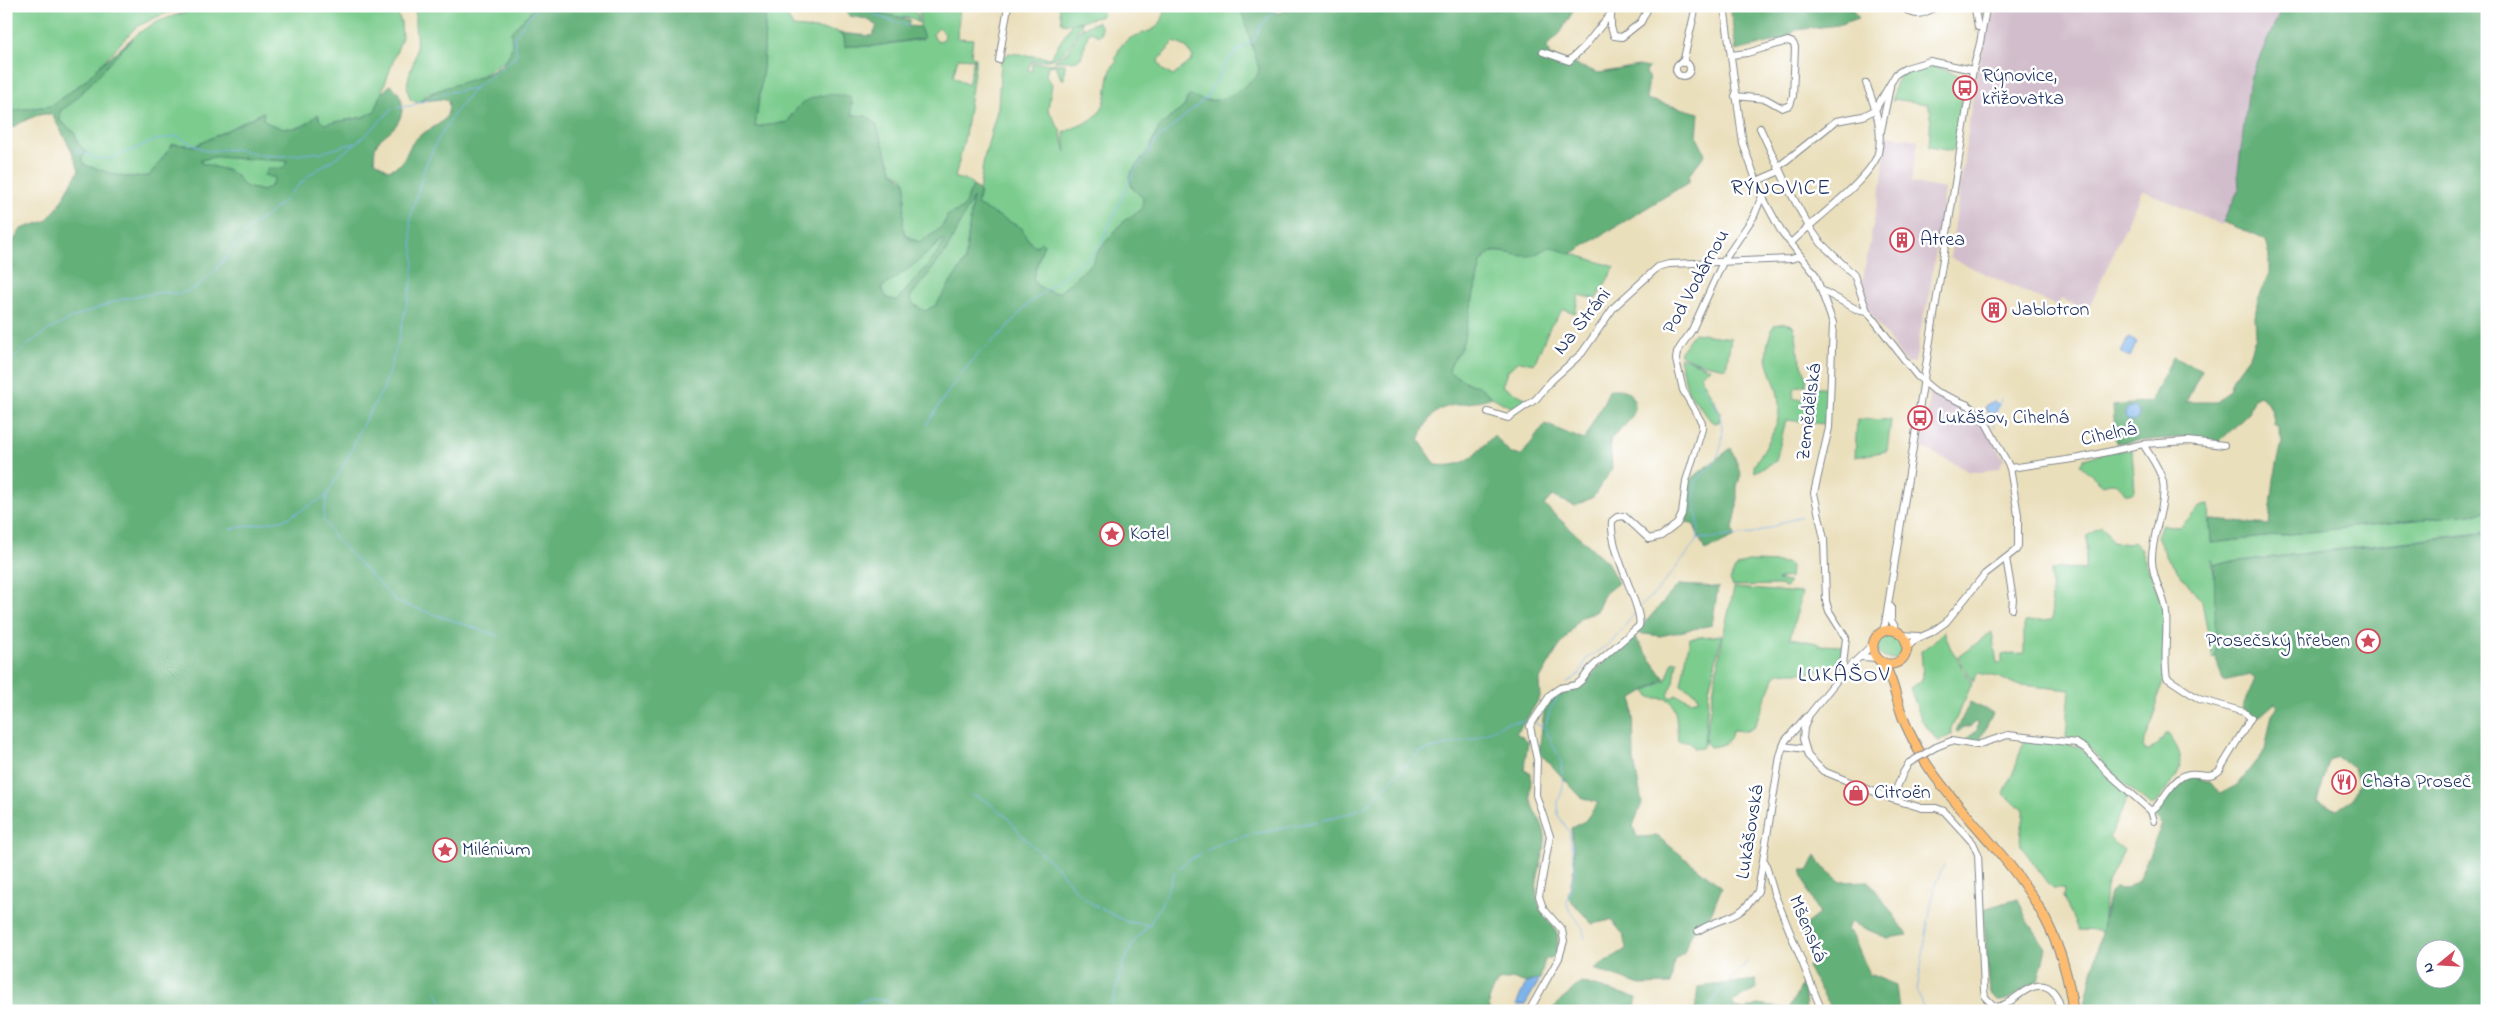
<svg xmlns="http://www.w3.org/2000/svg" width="2493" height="1017" font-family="'Indie Flower',sans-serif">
	<rect width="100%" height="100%" fill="#fff"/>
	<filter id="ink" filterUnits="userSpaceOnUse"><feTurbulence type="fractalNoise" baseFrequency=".02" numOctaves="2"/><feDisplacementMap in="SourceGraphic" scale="10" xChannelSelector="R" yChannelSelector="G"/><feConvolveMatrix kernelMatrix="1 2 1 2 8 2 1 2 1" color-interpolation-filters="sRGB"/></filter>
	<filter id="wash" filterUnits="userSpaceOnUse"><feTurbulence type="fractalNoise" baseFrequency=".0096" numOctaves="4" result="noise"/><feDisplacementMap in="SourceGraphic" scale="20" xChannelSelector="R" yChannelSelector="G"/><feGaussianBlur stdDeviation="1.12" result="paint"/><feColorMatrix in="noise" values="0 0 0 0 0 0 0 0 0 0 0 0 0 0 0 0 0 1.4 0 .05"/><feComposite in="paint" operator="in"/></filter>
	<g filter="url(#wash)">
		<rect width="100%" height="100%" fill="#eadfbb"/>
		<!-- industrial -->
		<g fill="#d1bdcb">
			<path d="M1998,6H2283L2250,78L2238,172L2239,189L2222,225L2142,190L2088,310L2061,299L2057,306L1950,258L1976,74L1989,24Z"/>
			<path d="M1887,135L1918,140L1911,183L1945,189L1928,303L1923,316L1915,363L1905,362L1866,307L1861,288L1882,179Z"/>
			<path d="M1931,391L1971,410L1990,434L2004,459L1998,468L1983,472H1970L1922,447Z"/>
		</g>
		<!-- green -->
		<g fill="#7bcc8e" stroke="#4b7e76" fill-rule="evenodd">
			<path d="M6,6H187L159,16L136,27L86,80L51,106L6,111Z"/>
			<path d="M209,6H394L401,22L402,37L375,111L364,117L324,124L319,119V115C313,118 308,124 302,127C292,131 270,127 263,119V112L195,146L173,144L149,176C128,181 104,174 84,165L82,159L84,150L78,143L74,132L60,121V111C92,91 109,54 140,32C160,17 186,13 209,6Z"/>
			<path d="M417,6H536L511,32L514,44L512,52L505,60L478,78L427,94L419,103L411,100C401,81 415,68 416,50C418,35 412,22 417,6Z"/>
			<path d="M766,6H788L787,15L793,27L836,31L844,36L845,46H874L923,39L920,27V14L913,6H960L957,38L973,39L971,55L975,58V66L965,136L955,178L969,181L973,186L963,208L949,215C938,233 937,231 919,242L904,234L902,228L906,186L903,177L893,172L880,136L866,116L852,115L850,110L853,103L791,115L788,122L755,127L763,69ZM939,28L945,34L944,39L939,41L935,39L933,34ZM958,58L974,59L968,85L953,76Z"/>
			<path d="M866,6H908L918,15V23L912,18L889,16Z"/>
			<path d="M1059,6H1101L1102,16L1073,23L1082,22C1070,49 1063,62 1031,61L1028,70L1032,71V63L1065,64L1064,79H1061L1056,65L1048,66L1046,76L1052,84L1048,109L1060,130L1066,152L1064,133C1076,125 1091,124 1100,111C1111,97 1104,72 1117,61L1115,58C1119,51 1119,46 1126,41C1140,30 1166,35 1164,6H1240L1259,68L1258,75C1231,99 1225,104 1187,98L1184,107L1159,127L1149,150L1135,167L1131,186L1143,198L1142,209L1124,221L1099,250L1092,263L1060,292L1053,293L1036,285L1033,277L1044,243L1034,246L1024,234L977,205L984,158L998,107L1001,60L1009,53L1050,58L1072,24L1062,23ZM1174,42L1186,47L1193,57L1191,61L1173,76L1163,70L1158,61Z"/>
			<path d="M1097,22L1101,25V34L1099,36L1089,31L1081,58L1074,61H1054L1068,52L1082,28Z"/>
			<path d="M1928,64L1964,77L1955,148L1951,151L1929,147L1931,113L1928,104L1893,99V102C1893,73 1903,72 1928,64Z"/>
			<path d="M214,157L288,161L271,186L263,191L246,187L240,182L236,175L229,171L201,163V160Z"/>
			<path d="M973,196L965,261L936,305L925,312L913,304L910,297L945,253Z"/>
			<path d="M944,239L945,242C930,266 913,280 897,301L887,298L880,289L916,263Z"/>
			<path d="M1551,247L1615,267L1596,299L1579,295L1575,313L1563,309L1550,327L1534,364L1519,361L1508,370L1502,386L1529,400L1516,408L1508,406L1492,397L1479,387L1470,384L1449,372V366L1462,346L1481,263L1490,252C1506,251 1519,257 1536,253C1541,252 1545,248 1551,247Z"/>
			<path d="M1785,323L1792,325C1798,334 1796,345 1799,355C1801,365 1808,373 1806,385L1795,387L1793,398L1801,400L1805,393L1812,392L1816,388H1827L1825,424L1786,420L1776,461L1755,472L1754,466C1763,450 1779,428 1779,409C1780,375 1755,364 1774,325Z"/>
			<path d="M1694,333L1731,338L1726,368C1711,365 1693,363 1679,353Z"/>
			<path d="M1681,357L1710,368L1700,375L1720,412L1719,422L1714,423L1711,421L1688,391L1679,359Z"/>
			<path d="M1857,419L1891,420L1887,451L1855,457Z"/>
			<path d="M2115,450H2132L2135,491L2130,494L2125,493C2118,483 2115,481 2103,485L2080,465L2084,459Z"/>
			<path d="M2209,504L2211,543L2487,512V532L2214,564L2212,559L2217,599L2215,640L2218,658L2213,659L2202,602L2167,558L2157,536L2162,525L2180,527L2202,505Z"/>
			<path d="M2101,526L2105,529L2112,542L2128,544L2133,542L2140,548L2164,609L2163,682L2156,700V711L2143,746L2145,750C2156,750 2160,742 2165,734H2168C2188,760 2183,770 2164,792C2160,797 2157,804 2151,806L2118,779L2088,746L2066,737L2070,690L2012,684L1999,677L1978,673L1973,682L1958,657L1992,632L1997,663L2002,662V655L2013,653L2021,654L2024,652V622L2052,620L2051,571L2061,568L2085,570L2087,535Z"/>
			<path d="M1748,562L1788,563L1791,567L1790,579L1787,577L1777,580L1789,582V584L1785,587L1779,585L1733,586L1730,580C1734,569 1737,565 1748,562Z"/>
			<path d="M1734,588L1802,593L1790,638L1817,643L1819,645L1843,646C1837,682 1804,669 1779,673L1775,676L1754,727L1747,731L1732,730C1732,742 1722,746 1710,747L1706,743L1705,738L1723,636Z"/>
			<path d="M1944,631L1950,647L1972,684L1951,728V735L1938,741L1922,721L1910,688L1921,681L1923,676L1921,651L1930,645Z"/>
			<circle cx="1890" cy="646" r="13"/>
			<path d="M1722,635L1709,689L1704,745L1702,748L1694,749L1693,746L1688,741H1678C1677,732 1677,704 1669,700C1663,697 1655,699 1649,697L1646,691L1666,680L1673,661H1677L1674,682L1668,695L1671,698L1676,695L1692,701L1699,699L1697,694L1681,684L1690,638Z"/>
			<path d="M2024,739L2079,746L2129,794L2109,838L2124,850L2106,887L2103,929L2100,931L2078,930L2063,897L2064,888H2053L2049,884L2021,846C2018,833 2025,822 2024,809L2015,805L2004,794L2015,768Z"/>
		</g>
		<!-- forest -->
		<g fill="#64b079" stroke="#40706c" fill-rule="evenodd">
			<path d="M536,6H766L763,69L755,127L788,122C791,117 794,111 799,106C812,94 836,92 851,98L852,115L866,116L876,124L893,172L905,181C908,196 898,228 907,237L918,242C930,235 944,231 947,216L963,208L973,186L980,191L977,205L1022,228C1024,235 1030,244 1037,246L1041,242L1044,243L1033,278L1036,285L1053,293L1060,292L1092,263L1099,250L1124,221L1142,209L1143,198L1133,189L1129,177L1135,167L1149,150L1159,127L1184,107L1190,94C1216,111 1238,92 1258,75L1259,68L1240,6H1259L1279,13L1286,10V6H1576L1561,32L1547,47L1550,56L1599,73L1638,66L1649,68L1646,72L1649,80L1646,99L1699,113L1697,137L1705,154L1689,175V182L1571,254L1551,247C1543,248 1537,256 1528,256C1508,257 1493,241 1481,263L1462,346L1450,366L1449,372L1470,384L1479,386L1492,397C1455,411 1436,394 1419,440L1436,465C1468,468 1474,455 1494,435L1511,454L1522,455L1545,424L1584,440L1610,389C1619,389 1627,388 1632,397C1643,414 1620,429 1610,440L1612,469L1593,497L1575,506L1552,496L1544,505L1607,562L1618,583L1604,594L1597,611L1580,618L1557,650L1539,681L1540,697L1525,722L1516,733L1528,741L1524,770L1531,773C1531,781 1530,792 1531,800C1534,813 1544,823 1545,836C1546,858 1532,879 1538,902C1546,929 1566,923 1554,957L1545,959L1540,979L1526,983L1515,979L1498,981L1489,999L1490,1011H6V293L14,240L21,229L46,221L58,207L79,170L71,149L52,115C39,110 18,125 6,131V111L51,106L86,80L99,66L134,37L72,103L60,111V121L74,132L78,143L86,152L82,159L85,165L124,177L149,176L173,144L195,146L264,112L263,119C270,127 292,131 302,126C308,124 313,118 318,114L319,119L324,124L364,117L375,111L382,93L390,85C404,93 406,112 396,125C391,132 380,137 376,145C374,149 375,156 374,160L388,170C409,164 403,153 415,140C427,126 453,126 448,101L444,99L421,101C444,77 522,84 511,32ZM214,157L288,161L283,168L268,169L264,175L275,178L271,186L263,191L246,187L240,182L236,175L229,171L201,163V160ZM973,198L965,261L936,305L925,311L913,304L910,297L945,253ZM943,239L945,242C930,266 913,280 897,301L887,298L881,288L916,263Z"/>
			<path d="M844,6H866L877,12L910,20L908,26L920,27L924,38L874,46H846L845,48L844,36L838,33L872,36L877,26L867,19L849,16Z"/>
			<path d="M1730,6H1849L1859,18L1838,25L1795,30L1788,38L1736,51Z"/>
			<path d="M2283,6H2487V512L2211,543L2210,521L2213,520L2269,525L2274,479L2282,441L2278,427L2274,424C2273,410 2270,404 2259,395L2253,398L2249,413L2220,441L2184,437L2116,443L2113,406L2150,402L2173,357L2202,370L2186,402H2217L2229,390L2233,378L2249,356L2256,335L2255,317L2258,298L2269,273V256L2265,241L2257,235L2223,222L2239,189L2238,172L2250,78Z"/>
			<path d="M1731,448L1741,474L1737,487V509L1733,529L1735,537L1705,551L1694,525L1684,521L1687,482Z"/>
			<path d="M2487,533V1011H2086L2084,1009L2110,892L2114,888L2125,889L2138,881L2162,824L2153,815L2180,780L2190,775L2210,782L2220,794L2237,785L2265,750L2272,714L2278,706L2275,703L2260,716H2253L2242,708L2255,679L2250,675L2223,681L2216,658L2214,564ZM2337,757L2353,768L2359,782L2352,800L2338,809L2318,802L2329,760ZM2426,950H2456V980H2426Z"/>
			<path d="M1678,585L1718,587L1712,625L1660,636L1636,633Z"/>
			<path d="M1634,636L1665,679L1633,698L1634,761L1642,803L1633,826L1637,837L1657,836L1722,887L1708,921L1696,928L1689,937L1684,953L1674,960L1671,984L1640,985L1594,969L1626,949L1623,934L1611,920L1592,924L1568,897L1575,864L1571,828L1585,821L1598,803L1581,797L1539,752L1544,711L1557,692L1580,687L1607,658Z"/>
			<path d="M1970,702L1993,713L1979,742L1967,741V738L1977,731L1978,723L1976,722L1970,727H1964L1958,732L1956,731Z"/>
			<path d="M1816,855L1823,867L1841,882L1869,881L1908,935L1887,938L1850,922L1847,930L1852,934L1869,974L1896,985L1899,1011H1833L1807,967L1814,957L1801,928L1819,914L1808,892L1801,870H1809Z"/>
			<path d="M2018,899L2026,918L2046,948L2038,981C2025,986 2011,1003 1998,1001L1990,994L1983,909Z"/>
			<path d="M1804,979L1806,1011H1695L1698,987L1756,980L1757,989L1732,1002L1735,1008L1745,1010L1757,1005L1789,1009Z"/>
			<path d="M1581,982L1637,998L1634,1011H1550Z"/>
		</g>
		<!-- water -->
		<g fill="#7cb3eb" stroke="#4c71a4">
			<path d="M2128,338L2137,342L2130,357L2121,353Z"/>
			<path d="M1994,401L1999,405L1992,417L1985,409L1986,405Z"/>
			<circle cx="2132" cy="414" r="7"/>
			<path d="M1540,979L1525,1005H1516L1526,983Z"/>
		</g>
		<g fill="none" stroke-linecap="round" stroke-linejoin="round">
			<!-- stream -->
			<g stroke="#7cb3eb" stroke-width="1">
				<path d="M862,6L876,16L908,26"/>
				<path d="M475,88L458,108L437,141L424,169L410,219L414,262L412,282L397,346L383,390L360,429L351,452L327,495L323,519L334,537L397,602L499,636"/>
				<path d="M77,151L100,159H110L156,140L177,136L206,151L236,149L260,155L281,156L324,152L354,143"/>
				<path d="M6,366L31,342L49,330L79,315L122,299L162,292L180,294L197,287L214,272L248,229L275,209L309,175L346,151L367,134L393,108L410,106L445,93L475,88L514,58L517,53L514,37L537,6"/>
				<path d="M927,424L954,383L977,355L1004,331L1026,306L1094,253L1101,244L1134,171L1157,140L1206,98L1227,62L1239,50L1255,40L1261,25L1279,6"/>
				<path d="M1995,428L1994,420L2001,399"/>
				<path d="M231,529L286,519L326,496"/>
				<path d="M1698,539L1753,534L1801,516"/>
				<path d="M1640,607C1643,602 1649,599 1654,594C1661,586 1697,544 1698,537C1701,521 1690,494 1697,481C1701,474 1709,470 1713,464C1732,434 1721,405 1696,383"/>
				<path d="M1567,683L1580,674L1586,659L1612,642L1635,613"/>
				<path d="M1562,691L1550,710L1545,728L1561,761L1563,788L1558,802V815L1569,831L1575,869L1567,903L1570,910L1582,927L1585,938"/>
				<path d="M1535,723L1545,728"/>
				<path d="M971,795L985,800L1008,818L1023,837L1056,866L1074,888L1092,904L1127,922L1149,925"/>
				<path d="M436,992L448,1011"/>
				<path d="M839,1011L868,999L887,1000L899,1011"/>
				<path d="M1110,1011L1123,964L1136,938L1149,925L1160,907L1175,872L1187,861L1221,843L1245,836L1338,817L1365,807L1419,752L1473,739L1508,722L1529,721"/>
				<path d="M1519,1011V1005"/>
				<path d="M1707,1011L1719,993L1747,962"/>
				<path d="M1924,1011L1917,990L1934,887L1944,865"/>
			</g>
		</g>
	</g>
	<g filter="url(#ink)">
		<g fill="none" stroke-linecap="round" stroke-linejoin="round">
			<!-- minor casing -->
			<g stroke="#82878c" stroke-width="8">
				<g id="minor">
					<path d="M1724,6L1743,144L1762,196L1781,231L1815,274L1833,323L1829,428L1814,493L1824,539L1826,601L1829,611L1846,638L1842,674"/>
					<path d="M1902,6C1915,18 1923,15 1937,6"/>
					<path d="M1975,9L1978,27"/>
					<path d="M1611,14V27L1614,36L1622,37L1641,22L1649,6"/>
					<path d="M1543,52L1569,61L1584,47L1617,6"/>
					<path d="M1731,55L1747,53L1788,41L1793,43L1795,47L1793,96L1790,105L1782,108L1766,99L1735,96"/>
					<path d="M999,60L1008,6"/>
					<circle cx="1683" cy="69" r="7"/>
					<path d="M1683,63L1696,6"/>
					<path d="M1760,128L1789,190L1808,225L1821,243L1854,275L1867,311"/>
					<path d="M1881,131L1890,87"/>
					<path d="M1778,167L1836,121L1863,116L1875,110L1896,74L1906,68L1930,61L1973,70"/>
					<path d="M1757,181L1780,171"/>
					<path d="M1791,243C1811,222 1872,178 1878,153C1884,130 1874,104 1866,83"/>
					<path d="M1823,291L1856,309L1867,311L1917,376L1935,391L1968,405L1978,413L1987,425L2010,468L2018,515V546L2016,550L1985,574L1946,622L1932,632L1916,639L1907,648"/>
					<path d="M1488,412L1508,418L1536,399L1552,380L1582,353L1614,307L1658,267L1669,264L1791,259L1800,256"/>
					<path d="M2143,444C2150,456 2160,468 2163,482C2167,503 2151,536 2152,561C2153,583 2165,595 2166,613C2168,635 2163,657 2167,678L2199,699L2244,712L2251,718L2219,771C2209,779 2200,772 2189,774C2175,776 2165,797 2156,807L2151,811"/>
					<path d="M2010,468L2080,458L2143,444L2188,441L2224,445"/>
					<path d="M2006,558L2013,599L2012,609"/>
					<path d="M1891,607V620L1898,632"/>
					<path d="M1882,633L1885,624L1973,70L1980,43L1986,9"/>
					<path d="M1902,635L1918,636"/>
					<path d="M1874,643L1842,674L1809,715L1804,728L1803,739L1808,756L1823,771L1892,799L1922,808H1936L1944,811L1973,843L1978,854L1984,990L1985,997L1995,1007C2012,1005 2018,992 2033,987C2050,981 2059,996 2061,1011"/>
					<path d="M1862,657L1877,658"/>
					<path d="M1783,746L1805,749"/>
					<path d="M1936,747L1951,741L1977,745L2008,735L2076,743L2086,749L2107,772L2151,811L2154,821"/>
					<path d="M1892,799L1903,773L1909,763"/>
					<path d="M1765,862L1774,893L1822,1011"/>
					<path d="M1698,931C1725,914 1738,923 1758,891L1780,756L1785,741L1806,717"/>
					<path d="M1529,1011L1559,958L1564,941L1562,930L1543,908L1539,896L1550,836L1536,795L1537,760L1530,726L1551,694L1560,688L1576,685L1582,680L1591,668L1639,626C1644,609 1609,552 1612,521L1617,517L1624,516L1649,539L1661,536L1677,524L1682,514L1686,481L1702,429V423L1683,390L1676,360L1677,352L1692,330L1723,262L1754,216L1762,196"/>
				</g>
			</g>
			<!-- major casing -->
			<g stroke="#82878c" stroke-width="11">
				<g id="major">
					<circle cx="1890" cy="647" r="17"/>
					<path d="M1882,662C1892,676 1895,695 1901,712C1906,728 1915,744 1924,760C1943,790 1968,816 1991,843C2036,894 2065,942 2073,1011"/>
				</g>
			</g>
			<!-- minor -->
			<use href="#minor" stroke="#fff" stroke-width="6"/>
			<!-- major -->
			<use href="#major" stroke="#fdbc6f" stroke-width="9"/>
			<!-- minor-bridge casing -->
			<g stroke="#82878c" stroke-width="8" stroke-linecap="butt">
				<path id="minor-bridge" d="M1909,763L1936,747"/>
			</g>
			<!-- minor-bridge -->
			<use href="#minor-bridge" stroke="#fff" stroke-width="6"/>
		</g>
	</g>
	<!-- icons -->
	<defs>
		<g id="bus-ring" transform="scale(1.25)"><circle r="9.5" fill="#fff" stroke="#d1495b" stroke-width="1.5"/><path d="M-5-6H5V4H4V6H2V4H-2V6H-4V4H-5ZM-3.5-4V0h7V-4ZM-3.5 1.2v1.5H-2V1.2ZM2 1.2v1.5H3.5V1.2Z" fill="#d1495b"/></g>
		<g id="building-ring" transform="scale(1.25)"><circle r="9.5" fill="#fff" stroke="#d1495b" stroke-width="1.5"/><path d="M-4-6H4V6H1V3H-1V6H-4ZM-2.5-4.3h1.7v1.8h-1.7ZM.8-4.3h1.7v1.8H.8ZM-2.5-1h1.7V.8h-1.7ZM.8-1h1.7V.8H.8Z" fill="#d1495b"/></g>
		<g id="sight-ring" transform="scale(1.25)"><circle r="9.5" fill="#fff" stroke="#d1495b" stroke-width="1.5"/><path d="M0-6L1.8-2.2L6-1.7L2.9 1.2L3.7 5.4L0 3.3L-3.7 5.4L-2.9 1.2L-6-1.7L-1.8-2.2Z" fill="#d1495b"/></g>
		<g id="restaurant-ring" transform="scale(1.25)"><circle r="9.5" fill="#fff" stroke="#d1495b" stroke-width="1.5"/><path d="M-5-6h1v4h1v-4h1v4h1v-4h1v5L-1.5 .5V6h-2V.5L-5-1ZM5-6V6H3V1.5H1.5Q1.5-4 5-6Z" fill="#d1495b"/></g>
		<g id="shop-ring" transform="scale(1.25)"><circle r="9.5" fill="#fff" stroke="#d1495b" stroke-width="1.5"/><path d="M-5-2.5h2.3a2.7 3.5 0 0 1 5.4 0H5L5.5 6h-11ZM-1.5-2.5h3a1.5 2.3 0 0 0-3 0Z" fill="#d1495b"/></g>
	</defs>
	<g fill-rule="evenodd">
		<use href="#bus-ring" x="1965" y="88"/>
		<use href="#building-ring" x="1902" y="240"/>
		<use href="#building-ring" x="1994" y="310"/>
		<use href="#bus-ring" x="1920" y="418"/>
		<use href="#sight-ring" x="1112" y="534"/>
		<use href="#sight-ring" x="2368" y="641"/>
		<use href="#restaurant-ring" x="2344" y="782"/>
		<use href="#shop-ring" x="1856" y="793"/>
		<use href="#sight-ring" x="445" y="850"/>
	</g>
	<g text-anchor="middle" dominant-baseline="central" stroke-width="5" stroke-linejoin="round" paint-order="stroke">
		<!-- poi labels -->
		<g font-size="20" fill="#1b2f5e" stroke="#fff" text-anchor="start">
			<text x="1982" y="76">Rýnovice,<tspan x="1982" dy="23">křižovatka</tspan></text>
			<text x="1920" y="240">Atrea</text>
			<text x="2012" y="310">Jablotron</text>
			<text x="1938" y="418">Lukášov, Cihelná</text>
			<text x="1130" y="534">Kotel</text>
			<text x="2350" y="641" text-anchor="end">Prosečský hřeben</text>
			<text x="2362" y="782">Chata Proseč</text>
			<text x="1874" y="793">Citroën</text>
			<text x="462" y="850">Milénium</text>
		</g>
		<!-- street labels -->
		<g font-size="20" fill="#1b2f5e" stroke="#fff">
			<text transform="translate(1697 282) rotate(-61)">Pod Vodárnou</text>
			<text transform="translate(1583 322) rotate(-51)">Na Stráni</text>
			<text transform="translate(1810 412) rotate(-83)">Zemědělská</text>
			<text transform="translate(2109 435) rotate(-12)">Cihelná</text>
			<text transform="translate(1751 832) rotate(-81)">Lukášovská</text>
			<text transform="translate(1807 929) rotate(67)">Mšenská</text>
		</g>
		<!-- quarter labels -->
		<g font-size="22" letter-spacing="1" fill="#1b2f5e" stroke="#fff">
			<text x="1781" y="189">RÝNOVICE</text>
			<text x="1844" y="676">LUKÁŠOV</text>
		</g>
	</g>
	<!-- margin -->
	<rect width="2493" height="1017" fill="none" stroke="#fff" stroke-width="25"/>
	<!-- north arrow -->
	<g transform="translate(2440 964) rotate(252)"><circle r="24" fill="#ffffff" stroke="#a4acbf"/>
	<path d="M0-4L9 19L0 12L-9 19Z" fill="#d1495b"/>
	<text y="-8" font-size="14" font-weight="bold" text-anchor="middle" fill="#1b2f5e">N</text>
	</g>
</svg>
